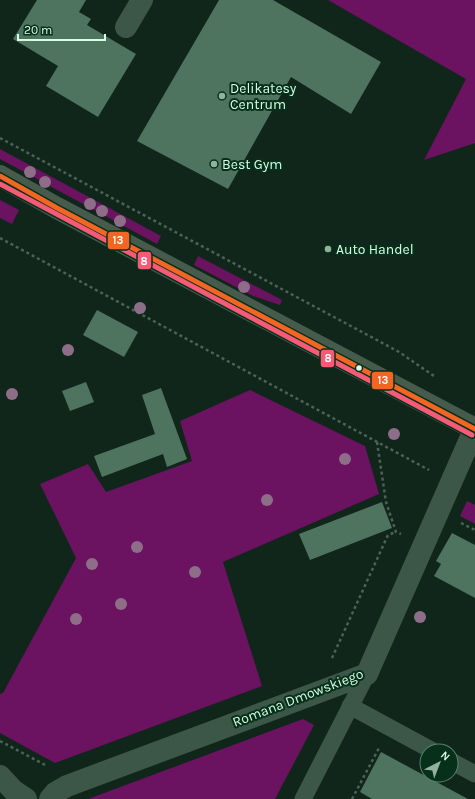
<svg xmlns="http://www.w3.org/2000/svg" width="475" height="799" font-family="Karla,sans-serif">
	<rect width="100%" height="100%" fill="#10261b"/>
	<!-- green -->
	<g fill="#6b1260">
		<path d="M328,0H475V143L424,160L466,79Z"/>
		<path d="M0,149L161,236L157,244L0,159Z"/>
		<path d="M0,200L19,210L12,224L0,218Z"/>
		<path d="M198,256L282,300L280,305L253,296L194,265Z"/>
		<path d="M250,390L365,446L379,494L223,562L262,686L55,763L0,733V694L3,693L76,558L40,484L88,464L106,492L192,461L180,421Z"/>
		<path d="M467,501L475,505V524L460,516Z"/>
		<path d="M303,719L314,725L275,799H88Z"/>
	</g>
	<!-- building -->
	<g fill="#4e735f">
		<path d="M37,0H86L79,12L91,19L87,25L136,54L98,117L46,86L58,66L13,39Z"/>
		<path d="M219,0H273L381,62L351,114L291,77L228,189L137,141Z"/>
		<path d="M97,310L138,332L124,357L83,335Z"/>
		<path d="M86,382L94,402L70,411L62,391Z"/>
		<path d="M161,388L187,459L167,467L163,454L102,477L94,456L155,434L142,395Z"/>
		<path d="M382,502L392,528L310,560L299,534Z"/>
		<path d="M452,533L475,545V598L434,576L441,564L436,561Z"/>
		<path d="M381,752L468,799H372L360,792Z"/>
	</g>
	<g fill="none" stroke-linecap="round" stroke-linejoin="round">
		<!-- path -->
		<g stroke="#4c6256" stroke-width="2.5" stroke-dasharray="3 3" stroke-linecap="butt">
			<path d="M0,138L375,339L399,352L434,376"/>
			<path d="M0,238L429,470"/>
			<path d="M377,442L386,502L396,532L401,534"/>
			<path d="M461,523L475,530"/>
			<path d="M332,658L388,535L396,532"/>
			<path d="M0,741L47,766"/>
			<path d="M352,799L379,748"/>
		</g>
		<!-- lane -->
		<g stroke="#3c5748" stroke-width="17">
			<path d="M350,706L433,751"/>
			<path d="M451,761L475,774"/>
			<path d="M303,799L367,674"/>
		</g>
		<!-- street -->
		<g stroke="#3c5748" stroke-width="22">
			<path d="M126,27L142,0"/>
			<path d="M0,776L14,791L26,799"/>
			<path d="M50,799L55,793L67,786L367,674L475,428"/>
		</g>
		<!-- secondary -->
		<path stroke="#475b4d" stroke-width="22" d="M0,176L57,208L475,429"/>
		<!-- bus-1 casing -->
		<g stroke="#06301a" stroke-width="8">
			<path id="bus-1" d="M0,176L57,208L475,429"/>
		</g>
		<!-- bus-2 casing -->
		<g stroke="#06301a" stroke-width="8">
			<path id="bus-2" d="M0,184L472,435"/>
		</g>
		<!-- bus-1 -->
		<use href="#bus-1" stroke="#f26522" stroke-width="5"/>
		<!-- bus-2 -->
		<use href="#bus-2" stroke="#f75a77" stroke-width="5"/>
	</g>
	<!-- trees -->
	<g fill="#8e6d89">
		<circle cx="30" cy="172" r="6"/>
		<circle cx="45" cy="182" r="6"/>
		<circle cx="90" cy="204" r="6"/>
		<circle cx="102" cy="211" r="6"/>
		<circle cx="120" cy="221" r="6"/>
		<circle cx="244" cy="287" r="6"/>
		<circle cx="140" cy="308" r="6"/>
		<circle cx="68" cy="350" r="6"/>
		<circle cx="12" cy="394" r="6"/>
		<circle cx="394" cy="434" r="6"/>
		<circle cx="345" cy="459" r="6"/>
		<circle cx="267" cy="500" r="6"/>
		<circle cx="137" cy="547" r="6"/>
		<circle cx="92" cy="564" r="6"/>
		<circle cx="195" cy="572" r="6"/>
		<circle cx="121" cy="604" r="6"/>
		<circle cx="420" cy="617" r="6"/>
		<circle cx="76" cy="619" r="6"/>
	</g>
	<!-- markers -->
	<g fill="#93b29e" stroke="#06301a" stroke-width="1.5">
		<circle cx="222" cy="96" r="4"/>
		<circle cx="214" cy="164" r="4"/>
		<circle cx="328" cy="249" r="4"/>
	</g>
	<circle fill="#d9fde4" stroke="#06301a" stroke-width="1.5" cx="359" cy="368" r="3.5"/>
	<g text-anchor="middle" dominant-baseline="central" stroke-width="4" stroke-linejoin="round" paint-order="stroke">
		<!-- poi labels -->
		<g font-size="14" fill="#d9fde4" stroke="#06301a" text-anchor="start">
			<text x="230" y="88">Delikatesy<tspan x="230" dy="16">Centrum</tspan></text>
			<text x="222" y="164">Best Gym</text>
			<text x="336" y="249">Auto Handel</text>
		</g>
		<!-- street labels -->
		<g font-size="14" fill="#d9fde4" stroke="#06301a">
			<text transform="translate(298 698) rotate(-21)">Romana Dmowskiego</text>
		</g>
	</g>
	<g stroke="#06301a" stroke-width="1.5">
		<rect x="107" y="231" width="23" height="19" rx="4" fill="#f26522"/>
		<rect x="137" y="251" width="15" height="19" rx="4" fill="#f75a77"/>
		<rect x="320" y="349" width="15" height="19" rx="4" fill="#f75a77"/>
		<rect x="371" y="371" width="23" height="19" rx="4" fill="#f26522"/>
	</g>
	<g font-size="11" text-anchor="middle" font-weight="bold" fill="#fff">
		<text x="118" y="244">13</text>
		<text x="144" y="265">8</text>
		<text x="328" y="362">8</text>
		<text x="383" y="384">13</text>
	</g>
	<!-- north arrow -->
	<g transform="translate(439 763) rotate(42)"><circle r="19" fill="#06301a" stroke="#5a826b"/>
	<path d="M0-3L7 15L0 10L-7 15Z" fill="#93b29e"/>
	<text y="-6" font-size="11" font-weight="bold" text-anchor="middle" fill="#d9fde4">N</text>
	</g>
	<!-- scale -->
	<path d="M18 34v6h87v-6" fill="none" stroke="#d9fde4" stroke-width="2"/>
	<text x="24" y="34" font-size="12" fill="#d9fde4" stroke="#06301a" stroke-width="3" paint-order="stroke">20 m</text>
</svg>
